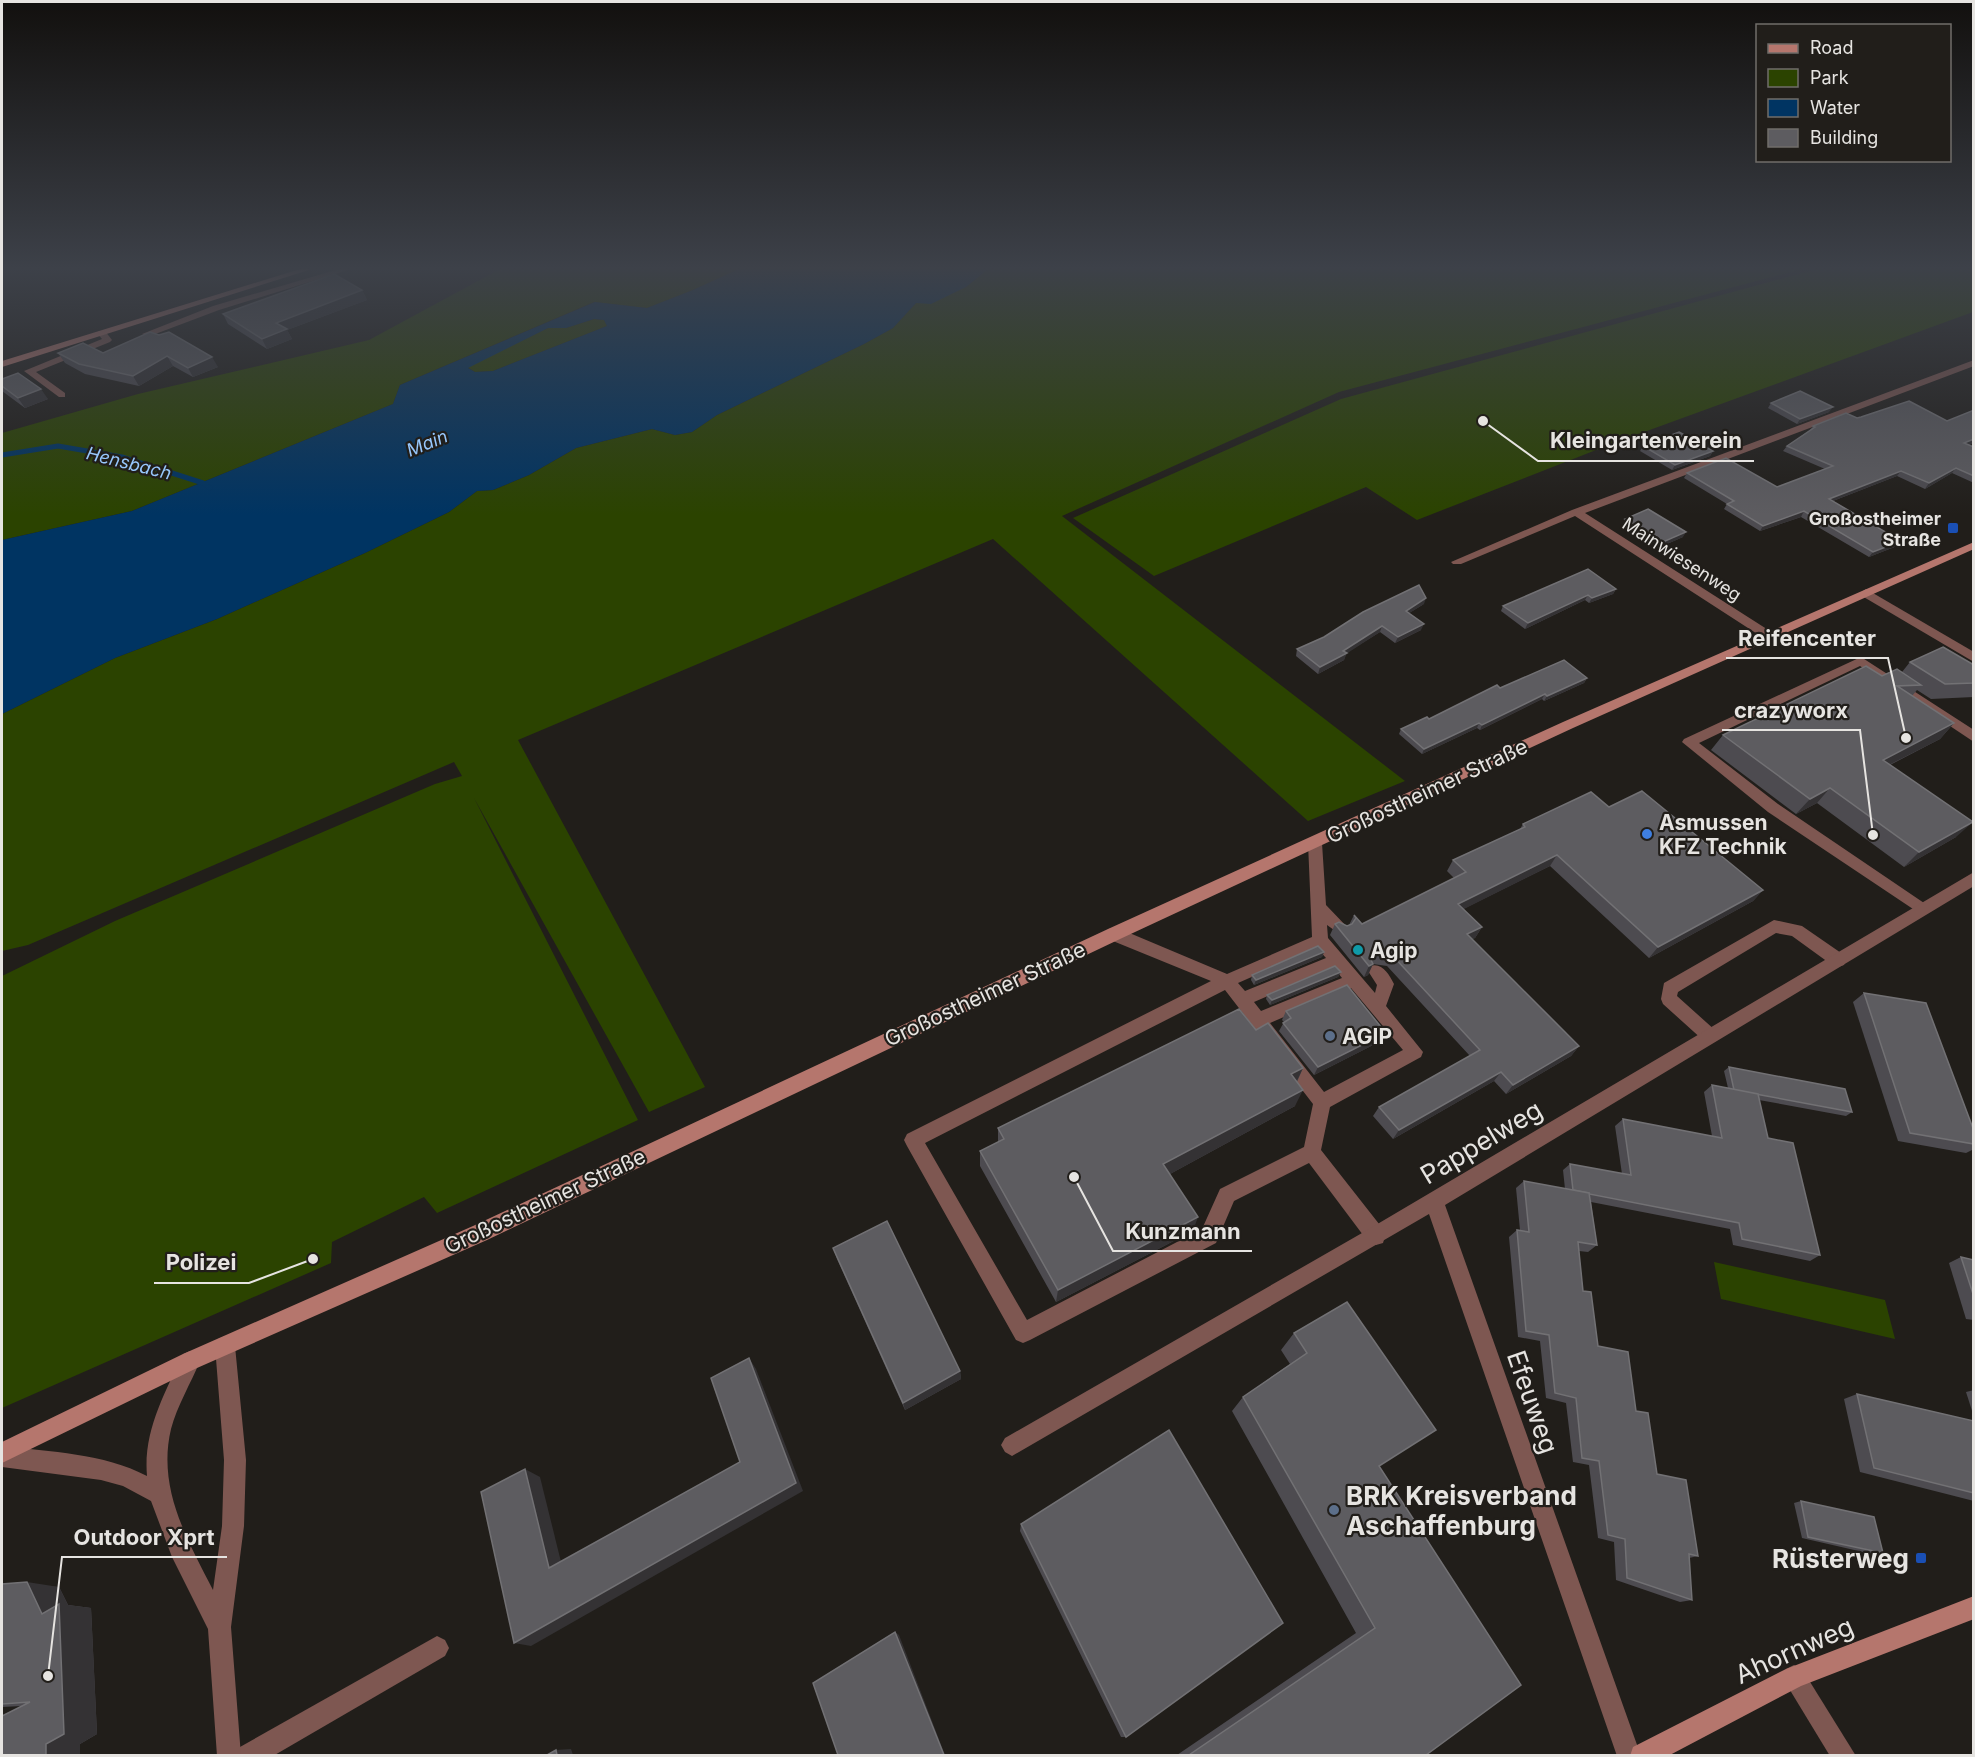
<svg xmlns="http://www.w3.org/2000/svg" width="1975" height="1757" font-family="Inter,sans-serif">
	<rect width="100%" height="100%" fill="#211e1a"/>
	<!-- green -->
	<g fill="#2b4300">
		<path d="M500,269H739L693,290L647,308L594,302L400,385L393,404L132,511L2,540V433L138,394L369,340Z"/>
		<path d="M988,269H1802L1339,392L1062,516L1405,781L1308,821L993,539L518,740L705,1087L649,1112L474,798L638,1120L437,1213L424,1197L332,1242L331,1263L2,1408V976L115,921L435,784L462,776L454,762L28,945L2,951V714L115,658L217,619L365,553L449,512L477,491L493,490L529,475L576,448L652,429L675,435L692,432L717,415L864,344L893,328L916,303L966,287Z"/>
		<path d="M1817,269H1973V312L1614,443L1417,520L1366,487L1154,576L1073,518L1341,399Z"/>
		<path d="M594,319L604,320L607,326L493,371L475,372L467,367L548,328H566Z"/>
		<path d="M1714,1262L1885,1300L1895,1339L1721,1299Z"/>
	</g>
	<!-- water -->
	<path fill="#003462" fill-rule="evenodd" d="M739,269H988L966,287L931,304L916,303L893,328L864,344L717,415L692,432L675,435L652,429L576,448L529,475L493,490L477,491L449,512L365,553L217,619L115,658L2,714V540L132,511L393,404L400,385L595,302L647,308L693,290ZM594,319L604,320L607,326L493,371L475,372L468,368L548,328H566Z"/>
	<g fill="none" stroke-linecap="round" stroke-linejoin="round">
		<!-- stream -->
		<path stroke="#003462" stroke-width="5" d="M2,455L58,446L122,457L203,483L210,488"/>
		<!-- lane -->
		<g fill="#7e5751" fill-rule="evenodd">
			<path d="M1861,657L1974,730V742L1860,666L1699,743L1778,804L1927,905L1930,909L1927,913L1922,915L1768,812L1682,742L1684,739Z"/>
			<path d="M1315,837L1320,839L1322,843L1326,905L1349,929L1346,933L1341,935L1327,925L1328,938L1375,993L1377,985L1368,971L1370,966C1382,962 1389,974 1394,984L1386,1006L1423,1052L1421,1057L1330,1107L1321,1150L1383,1229L1385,1236L1383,1243L1376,1245L1369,1243L1309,1163L1234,1201L1216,1243L1030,1340L1023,1343L1016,1340L907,1146L904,1140L907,1134L1211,981L1108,939L1106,934L1108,929L1114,928L1120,929L1227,974L1312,937L1308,843L1310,839ZM1317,948L1326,958L1245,991L1238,983ZM1334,968L1342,978L1261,1011L1254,1002ZM1351,988L1403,1050L1324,1092L1270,1023ZM1225,990L1313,1104L1304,1147L1220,1189L1202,1229L1027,1320L925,1143Z"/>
			<path d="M1774,920L1802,926L1844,955L1846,960L1844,965L1838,967L1832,965L1792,936L1776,933L1678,992L1677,996L1716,1031L1718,1036L1716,1041L1710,1043L1704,1041L1663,1004L1661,999L1664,983Z"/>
			<path d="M437,1636L445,1640L449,1648L445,1656L273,1756H237L240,1747Z"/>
		</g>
		<!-- street -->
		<g fill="#7e5751" fill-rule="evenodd">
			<path d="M339,269H351L219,310L150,336L142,334L213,306Z"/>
			<path d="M99,331H105L112,340L110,342L36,372L65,393V397H59L24,371L102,339L97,333Z"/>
			<path d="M1974,360V366L1585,513L1773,633L1775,636L1773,639H1765L1575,516L1461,564H1453L1451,562L1572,510Z"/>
			<path d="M1866,589L1974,652V662L1862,596L1860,593Z"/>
			<path d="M1974,872V886L1445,1205L1641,1756H1617L1429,1214L1019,1452L1012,1456L1005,1452L1001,1445L1005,1438L1369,1229Z"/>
			<path d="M225,1336L232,1339L235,1346L246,1460L244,1526L231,1627L241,1756H217L208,1629L172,1557L151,1501L123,1486L101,1480L2,1467V1446C51,1452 103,1453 147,1476C143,1431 165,1393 183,1354L190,1351L197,1354L200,1361C191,1383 177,1406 171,1429C157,1488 187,1539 213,1590L222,1526L224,1460L215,1346L218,1339Z"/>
			<path d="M1794,1665L1802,1669L1856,1756H1830L1782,1677L1786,1669Z"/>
		</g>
		<!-- secondary -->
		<g fill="#b5766d" fill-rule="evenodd">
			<path d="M300,269H312L2,367V361Z"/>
			<path d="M1974,542V549L1573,728L1120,939L487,1240L197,1368L2,1463V1442L183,1354L473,1226L1108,929L1563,722Z"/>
			<path d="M1974,1596V1619L1801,1686L1668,1756H1630L1633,1747L1786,1669Z"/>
		</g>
	</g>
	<!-- wall -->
	<g fill="#4d4b50">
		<path d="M362,290L367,300L287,330L292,339L267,349L228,324L223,314Z"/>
		<path d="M150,332L218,367L193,377L173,366L139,386L85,374L65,363L58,353H103Z"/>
		<path d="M2,379L48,399L25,408L2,391Z"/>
		<path d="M1771,403L1829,412L1797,424L1768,408Z"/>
		<path d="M1974,410V443L1968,445L1974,447V483L1952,473L1925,489L1897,476L1833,501L1901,541L1897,546L1869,557L1801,517L1760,531L1724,509L1727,504L1684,478L1687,473L1777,487L1825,469L1783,451L1787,446L1810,430L1813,426L1857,418L1947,421Z"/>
		<path d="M1643,446L1713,451L1710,456L1672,470L1640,451Z"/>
		<path d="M1625,519L1683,537L1660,547L1623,524Z"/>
		<path d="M1616,589L1613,594L1589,603L1585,600L1525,629L1501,611L1503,606Z"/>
		<path d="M1424,604L1409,613L1421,630L1395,643L1380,632L1346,653L1344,660L1318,674L1296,656L1297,649Z"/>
		<path d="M1910,662L1974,665V697L1931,699L1917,690L1912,696L1954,723L1940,739L1890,765L1956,837L1904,867L1817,803L1796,814L1711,750L1723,735L1882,676L1902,672Z"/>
		<path d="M1587,678L1584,683L1544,701L1542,699L1480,730L1477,728L1422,754L1399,734L1401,729L1429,719L1500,688Z"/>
		<path d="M1609,807L1763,890L1753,901L1649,958L1550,866L1463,909L1482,927L1475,938L1472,939L1579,1046L1571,1056L1506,1094L1494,1081L1393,1139L1373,1116L1379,1107L1470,1056L1387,966L1373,964L1368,975L1364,977L1330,935L1335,924L1347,926L1349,925L1354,915L1362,924L1454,878L1447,871L1453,860L1520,829L1523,824Z"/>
		<path d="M1324,952L1322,957L1254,985L1251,980L1252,975Z"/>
		<path d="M1341,972L1338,977L1270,1005L1266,999L1267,995Z"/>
		<path d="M1864,993L1974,1131V1149L1966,1153L1898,1141L1853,1002Z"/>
		<path d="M1286,1011L1381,1041L1314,1075L1279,1031L1284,1022L1282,1020Z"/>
		<path d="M1256,1030L1303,1068L1297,1082L1295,1106L1170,1174L1193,1231L1056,1302L980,1166V1151L998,1142V1128Z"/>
		<path d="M1729,1067L1852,1112L1846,1116L1759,1100L1768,1138L1820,1255L1810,1261L1733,1245L1730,1229L1591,1202L1597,1245L1588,1252L1579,1251L1583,1291L1598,1346L1636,1411L1657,1474L1698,1556L1689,1558L1692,1600L1680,1602L1616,1580L1614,1542L1598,1538L1589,1465L1573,1462L1566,1403L1546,1398L1540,1341L1518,1337L1509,1237L1517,1230H1520L1516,1188L1524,1181L1565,1189L1563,1170L1570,1164L1622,1174L1615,1126L1623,1119L1712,1136L1704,1092L1712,1085L1728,1088L1724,1071Z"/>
		<path d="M833,1248L960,1371L961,1379L905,1410L837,1259Z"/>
		<path d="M1961,1257L1974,1260V1320L1966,1319L1949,1263Z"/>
		<path d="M1347,1302L1379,1467L1426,1755H1177L1356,1633L1232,1411L1243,1397L1290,1364L1281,1350L1294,1333Z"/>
		<path d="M1974,1390V1417L1966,1392Z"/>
		<path d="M1857,1394L1974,1421V1501L1860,1472L1844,1399Z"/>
		<path d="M1801,1501L1883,1553L1876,1555L1802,1538L1794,1503Z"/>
		<path d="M1021,1524L1126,1737H1121L1020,1531Z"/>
		<path d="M2,1584L59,1587L68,1605L91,1608L97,1734L80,1744L22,1706L2,1707Z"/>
	</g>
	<!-- shaded-wall -->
	<g fill="#343234">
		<path d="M362,290L367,300L287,330L292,339L267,349L262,339L276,323Z"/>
		<path d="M167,356L173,366L139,386L133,376Z"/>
		<path d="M212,357L218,367L193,377L188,368Z"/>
		<path d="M41,389L48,399L25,408L18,398Z"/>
		<path d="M1833,407L1829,412L1797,424L1800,419Z"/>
		<path d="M1974,439V443L1960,448L1964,443Z"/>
		<path d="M1713,451L1710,456L1672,470L1675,465Z"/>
		<path d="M1956,468L1952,473L1925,489L1929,483Z"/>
		<path d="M1901,471L1897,476L1825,504L1829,499Z"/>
		<path d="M1804,511L1801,517L1760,531L1763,526Z"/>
		<path d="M1686,532L1683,537L1660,547L1663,542Z"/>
		<path d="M1901,541L1897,546L1869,557L1873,552Z"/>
		<path d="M1616,589L1613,594L1589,603L1592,598Z"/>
		<path d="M1588,595L1585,600L1525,629L1528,623Z"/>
		<path d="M1426,598L1424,604L1403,617L1406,611Z"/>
		<path d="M1424,624L1421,630L1395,643L1398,637Z"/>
		<path d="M1382,626L1380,632L1346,654L1347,653L1344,660L1318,674L1320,667L1343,651Z"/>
		<path d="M1587,678L1584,683L1544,701L1547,696Z"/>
		<path d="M1545,694L1542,699L1480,730L1482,725Z"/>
		<path d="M1479,723L1477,728L1422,754L1424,749Z"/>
		<path d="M1954,723L1940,739L1869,775L1883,760Z"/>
		<path d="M1830,788L1817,803L1796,814L1810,799Z"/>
		<path d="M1973,822L1956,837L1904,867L1919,852Z"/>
		<path d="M1557,855L1550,866L1452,915L1458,904Z"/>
		<path d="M1763,890L1753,901L1649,958L1658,947Z"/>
		<path d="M1482,927L1475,938L1461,945L1467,934Z"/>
		<path d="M1324,952L1322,957L1254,985L1256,980Z"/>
		<path d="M1373,964L1368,975L1364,977L1369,966Z"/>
		<path d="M1341,972L1338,977L1270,1005L1272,1000Z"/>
		<path d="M1386,1033L1381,1041L1314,1075L1318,1067Z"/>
		<path d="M1579,1046L1571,1056L1506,1094L1513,1085Z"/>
		<path d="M1303,1068L1295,1085L1291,1074Z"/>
		<path d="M1501,1072L1494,1081L1393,1139L1399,1130Z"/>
		<path d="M1303,1090L1295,1106L1159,1180L1163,1164Z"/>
		<path d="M1198,1217L1193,1231L1056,1302L1058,1290Z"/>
		<path d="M749,1358L756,1369L803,1491L531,1646L514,1643L796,1483Z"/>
		<path d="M960,1371L961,1379L905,1410L903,1403Z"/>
		<path d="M525,1469L540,1477L564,1574L549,1568Z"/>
		<path d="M27,1582L59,1587L68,1605L91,1608L97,1734L80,1744V1755H46L42,1614Z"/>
		<path d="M895,1632L899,1635L945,1755H944Z"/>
		<path d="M571,1749L573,1755H557L556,1750Z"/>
	</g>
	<!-- building -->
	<g fill="#5d5c60" stroke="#727174" stroke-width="1.5">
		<path d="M334,274L362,290L276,323L287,329L262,339L223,314Z"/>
		<path d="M150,332L159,335L169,332L212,357L188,368L167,356L133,376L79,364L58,353L83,343L103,353Z"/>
		<path d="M18,373L41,389L18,398L2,386V379Z"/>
		<path d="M1800,391L1833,407L1800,419L1771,403Z"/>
		<path d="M1909,401L1947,421L1974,410V439L1964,443L1974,447V476L1956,468L1929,483L1901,471L1829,499L1901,541L1873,552L1804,511L1763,526L1727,504L1734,501L1687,473L1726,458L1777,487L1833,466L1787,446L1815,427L1813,426L1846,413L1857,418L1861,417Z"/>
		<path d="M1679,432L1713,451L1675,465L1643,446Z"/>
		<path d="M1648,509L1686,532L1663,542L1625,519Z"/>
		<path d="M1588,569L1616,589L1592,598L1588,595L1528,623L1503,606Z"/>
		<path d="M1419,585L1426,598L1406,611L1424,624L1398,637L1382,626L1343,651L1347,653L1320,667L1297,649L1324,637L1363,612Z"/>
		<path d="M1943,647L1974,665V683L1945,684L1910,662Z"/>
		<path d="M1564,660L1587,678L1547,696L1545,694L1482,725L1479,723L1424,749L1401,729L1427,717L1429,719L1497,685L1500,688Z"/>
		<path d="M1866,666L1882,676L1897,669L1921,685L1897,686L1954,723L1883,760L1973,822L1919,852L1830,788L1810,799L1723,735Z"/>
		<path d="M1642,791L1763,890L1658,947L1557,855L1458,904L1482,927L1467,934L1579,1046L1513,1085L1501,1072L1399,1130L1379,1107L1480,1050L1392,955L1375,953L1371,960L1373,964L1369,966L1335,924L1339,922L1347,926L1352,924L1356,918L1354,915L1362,924L1466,872L1453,860L1525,827L1523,824L1591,792L1609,807Z"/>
		<path d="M1318,946L1324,952L1256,980L1252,975Z"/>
		<path d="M1335,966L1341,972L1272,1000L1267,995Z"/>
		<path d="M1347,985L1386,1033L1318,1067L1283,1023L1291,1018L1286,1011Z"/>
		<path d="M1864,993L1926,1003L1974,1131V1144L1910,1133Z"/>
		<path d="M1239,1009L1256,1030L1268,1023L1303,1068L1291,1074L1303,1090L1163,1164L1198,1217L1058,1290L980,1151L1004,1139L998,1128Z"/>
		<path d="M1729,1067L1845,1089L1852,1112L1734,1090Z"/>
		<path d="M1712,1085L1758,1094L1768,1138L1793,1143L1820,1255L1742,1239L1739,1223L1589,1194V1193L1573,1190L1570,1164L1631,1175L1623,1119L1722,1138Z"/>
		<path d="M1524,1181L1589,1193L1597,1245L1578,1242L1583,1291L1591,1292L1598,1346L1628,1352L1636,1411L1648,1413L1657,1474L1686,1480L1698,1556L1689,1554L1692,1600L1627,1578L1625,1539L1608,1535L1599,1461L1582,1458L1576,1398L1555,1393L1549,1335L1526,1331L1517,1230L1529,1232Z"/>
		<path d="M887,1221L960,1371L903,1403L833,1248Z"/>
		<path d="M1961,1257L1974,1260V1297Z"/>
		<path d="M1347,1302L1436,1430L1379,1466L1521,1685L1426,1755H1189L1375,1628L1243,1397L1307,1353L1294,1333Z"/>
		<path d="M749,1358L796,1483L514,1643L481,1492L525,1469L549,1568L740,1462L711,1378Z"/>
		<path d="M1857,1394L1974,1421V1493L1874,1468Z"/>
		<path d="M1169,1430L1283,1623L1126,1737L1021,1524Z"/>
		<path d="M1801,1501L1874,1517L1883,1553L1808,1537Z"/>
		<path d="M27,1582L42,1614L59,1604L64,1734L46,1744V1755H2V1716L30,1702L2,1704V1584Z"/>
		<path d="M895,1632L944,1755H838L813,1683Z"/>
		<path d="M556,1750L557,1755H547Z"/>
	</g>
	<!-- sky -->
	<linearGradient id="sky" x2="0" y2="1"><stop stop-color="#12100e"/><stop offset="0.52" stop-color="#3d4149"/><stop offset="1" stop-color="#3d4149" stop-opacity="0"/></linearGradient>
	<rect width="1975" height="515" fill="url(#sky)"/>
	<!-- markers -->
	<g fill="#1a4fb4" stroke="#211e1a" stroke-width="2">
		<rect x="1947" y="522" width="12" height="12" rx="3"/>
		<rect x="1915" y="1552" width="12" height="12" rx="3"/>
	</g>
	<circle fill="#3f7fe0" stroke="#211e1a" stroke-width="2" cx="1647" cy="834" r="6"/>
	<circle fill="#0f9aa8" stroke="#211e1a" stroke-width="2" cx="1358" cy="950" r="6"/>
	<g fill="#5c6f8a" stroke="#211e1a" stroke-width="2">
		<circle cx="1330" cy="1036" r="6"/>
		<circle cx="1334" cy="1510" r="6"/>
	</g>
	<g text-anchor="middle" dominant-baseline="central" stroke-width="4.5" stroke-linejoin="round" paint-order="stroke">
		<!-- far-water labels -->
		<g font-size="18" font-style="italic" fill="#97c7fc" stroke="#211e1a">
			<text transform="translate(427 443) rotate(-22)">Main</text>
			<text transform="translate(129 463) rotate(14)">Hensbach</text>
		</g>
		<!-- far-poi labels -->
		<g font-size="18" font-weight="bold" fill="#e6e4e1" stroke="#211e1a" text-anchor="end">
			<text x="1941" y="518">Großostheimer<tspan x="1941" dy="21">Straße</tspan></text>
		</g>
		<!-- far-street labels -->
		<g font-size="18" fill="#e6e4e1" stroke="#211e1a">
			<text transform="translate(1682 559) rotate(33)">Mainwiesenweg</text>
		</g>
		<!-- street labels -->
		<g font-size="21" fill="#e6e4e1" stroke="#211e1a">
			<text transform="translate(1427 791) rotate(-25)">Großostheimer Straße</text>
			<text transform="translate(985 994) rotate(-25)">Großostheimer Straße</text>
			<text transform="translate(545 1201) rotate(-25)">Großostheimer Straße</text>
		</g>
		<!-- poi labels -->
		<g font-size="21" font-weight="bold" fill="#e6e4e1" stroke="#211e1a" text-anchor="start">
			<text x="1659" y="822">Asmussen<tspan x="1659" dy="24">KFZ Technik</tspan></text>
			<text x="1370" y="950">Agip</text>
			<text x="1342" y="1036">AGIP</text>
		</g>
		<!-- near-street labels -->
		<g font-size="26" fill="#e6e4e1" stroke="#211e1a">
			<text transform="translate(1481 1142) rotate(-31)">Pappelweg</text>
			<text transform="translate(1533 1402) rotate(71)">Efeuweg</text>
			<text transform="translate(1794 1650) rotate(-24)">Ahornweg</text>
		</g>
		<!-- near-poi labels -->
		<g font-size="26" font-weight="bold" fill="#e6e4e1" stroke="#211e1a" text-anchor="start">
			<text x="1346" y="1495">BRK Kreisverband<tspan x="1346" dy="30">Aschaffenburg</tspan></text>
			<text x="1909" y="1558" text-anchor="end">Rüsterweg</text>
		</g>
	</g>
	<!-- callouts -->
	<path fill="none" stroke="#e6e4e1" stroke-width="2" d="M1483 421L1538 461H1754M1906 738L1888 658H1726M1873 835L1860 730H1722M1074 1177L1113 1251H1252M313 1259L249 1283H154M48 1676L62 1557H227"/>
	<g fill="#e6e4e1" stroke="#211e1a" stroke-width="2">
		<circle cx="1483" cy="421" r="6"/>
		<circle cx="1906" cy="738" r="6"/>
		<circle cx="1873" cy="835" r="6"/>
		<circle cx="1074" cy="1177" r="6"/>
		<circle cx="313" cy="1259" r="6"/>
		<circle cx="48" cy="1676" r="6"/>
	</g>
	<g font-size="22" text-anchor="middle" font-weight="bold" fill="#e6e4e1" stroke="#211e1a" stroke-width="4.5" stroke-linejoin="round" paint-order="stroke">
		<text x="1646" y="448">Kleingartenverein</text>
		<text x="1807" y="646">Reifencenter</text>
		<text x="1791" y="718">crazyworx</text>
		<text x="1183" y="1239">Kunzmann</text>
		<text x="201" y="1270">Polizei</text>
		<text x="144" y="1545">Outdoor Xprt</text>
	</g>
	<!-- border -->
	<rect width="1975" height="1757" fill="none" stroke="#e6e4e1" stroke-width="6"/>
	<!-- legend -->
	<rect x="1756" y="24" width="195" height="138" fill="#211e1a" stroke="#706d6a" stroke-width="1.5"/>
	<rect x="1768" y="44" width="30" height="9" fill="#b5766d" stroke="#706d6a" stroke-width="1.5"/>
	<text x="1810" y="54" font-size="18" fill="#e6e4e1">Road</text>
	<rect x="1768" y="69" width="30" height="18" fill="#2b4300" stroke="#706d6a" stroke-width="1.5"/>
	<text x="1810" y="84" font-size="18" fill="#e6e4e1">Park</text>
	<rect x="1768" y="99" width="30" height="18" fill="#003462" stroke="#706d6a" stroke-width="1.5"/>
	<text x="1810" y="114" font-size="18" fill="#e6e4e1">Water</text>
	<rect x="1768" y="129" width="30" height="18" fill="#5d5c60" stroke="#706d6a" stroke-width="1.5"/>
	<text x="1810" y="144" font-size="18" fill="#e6e4e1">Building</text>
</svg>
